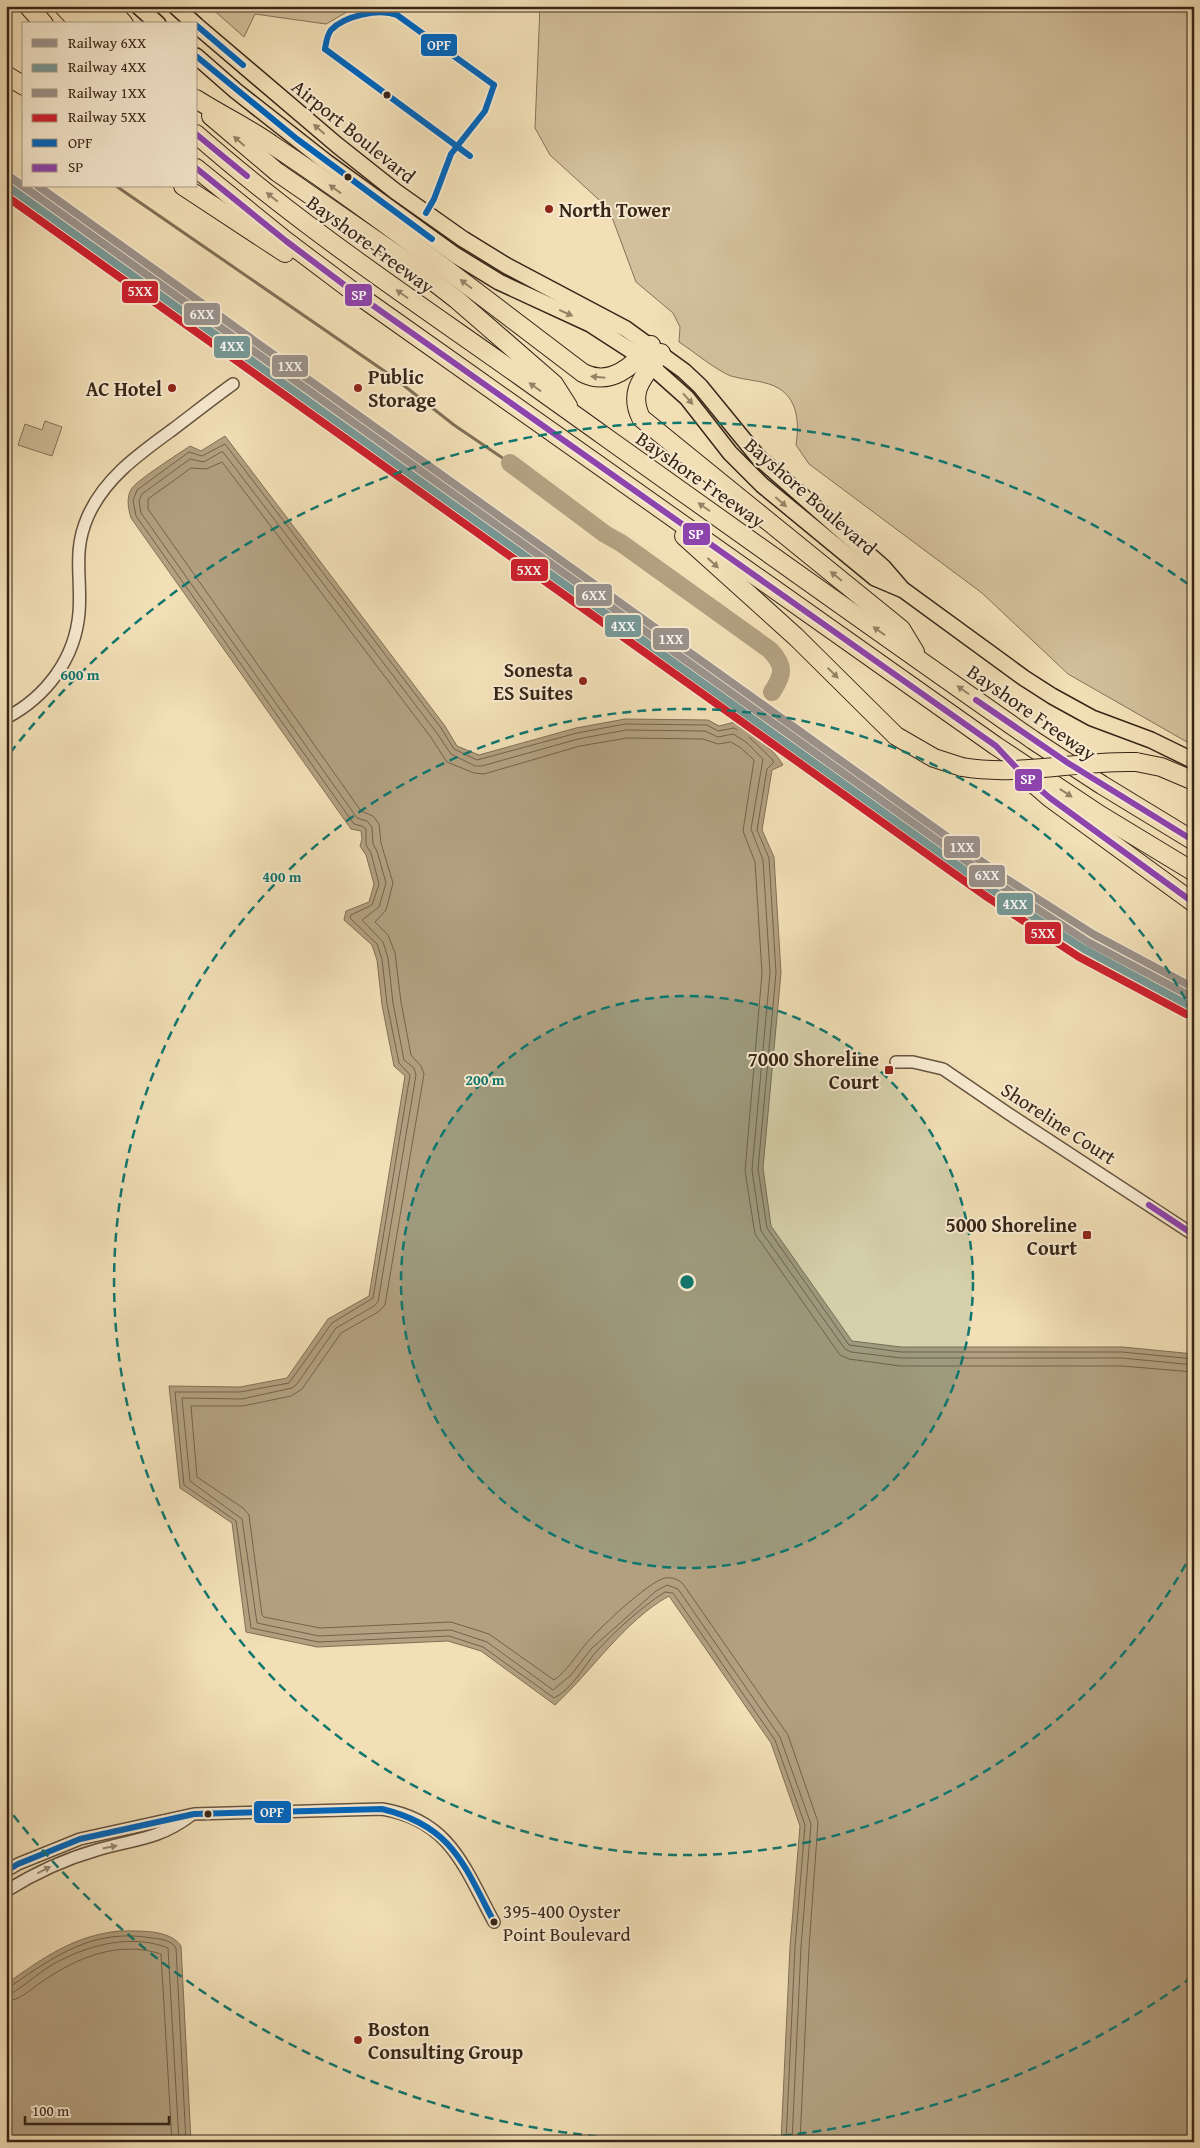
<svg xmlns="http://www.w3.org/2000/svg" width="1200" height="2148" font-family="'Gentium Book Plus',serif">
	<rect width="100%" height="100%" fill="#f2dfb6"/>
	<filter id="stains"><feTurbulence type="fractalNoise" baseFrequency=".004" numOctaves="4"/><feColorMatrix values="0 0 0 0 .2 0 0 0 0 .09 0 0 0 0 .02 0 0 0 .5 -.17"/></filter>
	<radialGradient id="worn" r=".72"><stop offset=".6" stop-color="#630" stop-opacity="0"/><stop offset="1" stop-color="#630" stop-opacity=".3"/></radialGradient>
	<!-- green -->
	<g fill="#d2bf9b" stroke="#847259">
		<path d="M209,6H366L352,9L326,24L255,14L244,37Z"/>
		<path d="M540,6H1194V746L1068,674L982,593L809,464L796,445C800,419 797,393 769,384C757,380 744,380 731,376C717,371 693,351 679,342L680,327L673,313L636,282L609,209L550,155L535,128Z"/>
		<path d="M45,421L62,427L52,456L18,445L25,424L42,430Z"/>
	</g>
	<!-- water -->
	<g fill="#b2a080" stroke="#816f56">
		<path d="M225,436L445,726L457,746L479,755L576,728L625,719L708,720L719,726L735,722C752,734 772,746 783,765L772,770L762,830L774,857L781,973L763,1168L771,1226L852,1341L901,1347H1123L1194,1354V2142H781L790,1947L800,1826L771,1743L669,1596C624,1621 592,1671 555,1705L481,1651L448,1641L317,1647L246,1632L232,1523L180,1488L169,1386L240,1387L287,1378L328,1319L369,1296L405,1076L394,1066L382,1005L377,960L372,945L344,920L346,911L369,902L374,884L366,855L360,846L362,839L361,831L351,829L131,518C128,508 126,497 132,488C139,479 178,454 190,446L201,451Z"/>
		<path d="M119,1931C138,1931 170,1929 181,1946L191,2142H6V1984C43,1958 73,1936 119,1931Z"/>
	</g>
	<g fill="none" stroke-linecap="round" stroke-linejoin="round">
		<!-- shore -->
		<g stroke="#74624c" stroke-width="1">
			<path d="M6,1987L11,1986C56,1955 94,1928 152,1938C161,1939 171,1940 176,1948L186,2142"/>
			<path d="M6,1994L14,1992C29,1982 43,1969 59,1961C92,1944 133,1934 168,1948L179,2142"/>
			<path d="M6,2001C19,2001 30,1990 40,1983C76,1958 117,1940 161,1954L172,2142"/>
			<path d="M786,2142L795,1947L805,1825L775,1740L673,1593L665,1592C640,1608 615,1631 595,1653C583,1668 571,1690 554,1698L483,1647L449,1636L318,1642L251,1628L236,1521L184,1485L175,1392H240L289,1383L332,1323L373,1298L410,1075L399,1063L387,1004L382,959L377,944L350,918L351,915L372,905L379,884L371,853L366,845V829L362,826L354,824L136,516L133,500L137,490L189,452L202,456L225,444L441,728L454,749L477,760L577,733L625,724L707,725L718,731L734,728L749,737L773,760V763L767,769L757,830L769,858L776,973L758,1169L767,1228L849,1345L901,1352H1122L1194,1359"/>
			<path d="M792,2142L801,1947L811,1824L780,1737L678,1589L667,1585L656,1591L592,1648L571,1675L553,1690L487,1642L451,1630L319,1636L257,1623L242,1519L190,1481L182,1398L242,1399L292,1388L297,1384L336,1328L374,1306L378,1302L416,1075L414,1068L404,1060L393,1003L388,958L383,942L362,920L379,907L386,883L377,851L373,844L372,827L367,821L357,818L141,513L139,501L142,494L190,459L204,462L221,452H223L436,732L451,754L475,766H482L578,739L626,730L705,731L718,737L733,734L746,742L763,759L751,829L763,860L770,973L752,1170L761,1231L845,1349L851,1352L901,1358H1122L1194,1365"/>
			<path d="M800,2142L809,1948L818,1822L788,1735L683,1584C678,1579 672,1577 665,1578C649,1581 596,1631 585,1645C575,1657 567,1671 554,1680L489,1634L451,1622L320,1628L264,1617L262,1615L249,1515L243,1508L197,1477L191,1406H243L291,1396L302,1389L341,1333L378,1312L385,1305L424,1074L421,1066L411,1055L401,1002L395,953L388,935L375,922L386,910L393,883L381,843L379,824L373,816L361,811L148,509V499L191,468L206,469L222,462L430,736L447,762L474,773L484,774L580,746L627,738L703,739L718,744L731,742L741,748L754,760L743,831L755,862L762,973L745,1171L755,1234L840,1355L849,1359L900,1366H1122L1194,1372"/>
		</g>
		<!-- stream -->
		<path stroke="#816f56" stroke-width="3" d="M116,186L393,377L454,425L510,463"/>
		<!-- river -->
		<g stroke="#b2a080" stroke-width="18">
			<path d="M510,463L605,534L621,543L770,650C785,666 784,674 772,692"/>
			<path d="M746,729L747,727"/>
		</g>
		<!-- minor casing -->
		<g stroke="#66543f" stroke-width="14">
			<g id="minor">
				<path d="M6,718C46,697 75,659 79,613C82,577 72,552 88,516C105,478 139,454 172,430C192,415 212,399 233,384"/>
				<path d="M896,1062H913L943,1069L1009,1114L1194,1235"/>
				<path d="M6,1871L18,1864L80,1839L194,1814L382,1809C450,1820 464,1867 494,1922"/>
				<path d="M6,1891C35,1873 65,1859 97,1850C134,1839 158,1840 190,1816"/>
			</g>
		</g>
		<!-- major casing -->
		<g stroke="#372517" stroke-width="18">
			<g id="major">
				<path d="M138,6L158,24"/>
				<path d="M175,6L195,24"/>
				<path d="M196,25L337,145L395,191L463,239L507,266L626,329L684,371L700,386L758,457L883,567L902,589L1024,678L1052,696L1092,718L1151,740L1194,761"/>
				<path d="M196,56L236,91L325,161L455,255L499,282L590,324L641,357L687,398L730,453L762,485L875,578L901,589"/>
			</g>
		</g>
		<!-- highway casing -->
		<g stroke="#372517" stroke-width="20">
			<g id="highway">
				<path d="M28,6L44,24"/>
				<path d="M63,6L80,24"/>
				<path d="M84,6L102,24"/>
				<path d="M108,6L124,24"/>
				<path d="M6,75L24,86"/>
				<path d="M196,99C221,115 247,127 271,144C378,215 480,295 583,373C610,387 633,366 651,345"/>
				<path d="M211,116L277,172L416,268L456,299L554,384L568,406"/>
				<path d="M196,134C298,224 410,298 520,376C691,498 861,620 1033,740L1102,785L1194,841"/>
				<path d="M196,168L286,241L351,290L996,746L1100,815L1194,872"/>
				<path d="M183,186L285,253"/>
				<path d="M661,353C646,375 627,389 641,418L901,629L915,652"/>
				<path d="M684,536L796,637L896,736L934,758L962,767"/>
				<path d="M1136,762L1161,767L1194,781"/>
				<path d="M1028,779L1050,798L1194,903"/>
			</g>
		</g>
		<!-- minor -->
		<use href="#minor" stroke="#f7ead0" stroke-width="11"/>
		<!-- major -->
		<use href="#major" stroke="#f2dfb6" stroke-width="15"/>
		<!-- highway -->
		<use href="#highway" stroke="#f2dfb6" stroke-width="18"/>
		<!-- highway-bridge casing -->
		<g stroke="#372517" stroke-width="20" stroke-linecap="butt">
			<path id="highway-bridge" d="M962,767C1020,777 1078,760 1136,762"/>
		</g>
		<!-- highway-bridge -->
		<use href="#highway-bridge" stroke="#f2dfb6" stroke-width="18"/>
		<!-- bus-1 casing -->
		<g stroke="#f7ead0" stroke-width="10">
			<g id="bus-1">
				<path d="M196,25L243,65"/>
				<path d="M325,49C326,43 327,35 331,30C344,16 379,8 397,15L494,85"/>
				<path d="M325,49L470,156"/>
				<path d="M196,56L297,139L432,239"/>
				<path d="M426,213L434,199L451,154L485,111L494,85"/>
				<path d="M6,1871L18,1864L80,1839L194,1814L382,1809C452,1826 463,1863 494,1922"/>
			</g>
		</g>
		<!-- bus-2 casing -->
		<g stroke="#f7ead0" stroke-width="10">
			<g id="bus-2">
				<path d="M196,134L247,176"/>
				<path d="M196,168L286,241L351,290L996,746L1024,776L1050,798L1194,903"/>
				<path d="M976,700L1068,763L1194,841"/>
				<path d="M1149,1205L1194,1235"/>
			</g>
		</g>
		<!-- bus-1 -->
		<use href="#bus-1" stroke="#0065bd" stroke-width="6"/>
		<!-- bus-2 -->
		<use href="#bus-2" stroke="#8e44ad" stroke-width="6"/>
		<!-- rail-1 casing -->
		<g stroke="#f7ead0" stroke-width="11">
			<path id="rail-1" d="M6,174L997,883L1088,942L1194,998"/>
		</g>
		<!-- rail-2 casing -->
		<g stroke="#f7ead0" stroke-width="11">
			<path id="rail-2" d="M6,185L992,890L1084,949L1190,1006"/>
		</g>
		<!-- rail-3 casing -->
		<g stroke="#f7ead0" stroke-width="11">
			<path id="rail-3" d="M38,186L1002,876L1093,934L1194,988"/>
		</g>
		<!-- rail-4 casing -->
		<g stroke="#f7ead0" stroke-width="11">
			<path id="rail-4" d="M6,196L987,897L1079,957L1186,1014"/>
		</g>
		<!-- rail-1 -->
		<use href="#rail-1" stroke="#9a938e" stroke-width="8"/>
		<!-- rail-2 -->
		<use href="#rail-2" stroke="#779997" stroke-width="8"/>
		<!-- rail-3 -->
		<use href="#rail-3" stroke="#9b928b" stroke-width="8"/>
		<!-- rail-4 -->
		<use href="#rail-4" stroke="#ce202f" stroke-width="8"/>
	</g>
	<!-- one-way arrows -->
	<defs><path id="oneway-solid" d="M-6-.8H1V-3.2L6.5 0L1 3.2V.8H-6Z" transform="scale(1.25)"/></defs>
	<g fill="#948266">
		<use href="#oneway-solid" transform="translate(319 129) rotate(-139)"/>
		<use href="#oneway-solid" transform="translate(239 141) rotate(-139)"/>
		<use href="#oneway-solid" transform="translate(335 189) rotate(-144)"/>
		<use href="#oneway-solid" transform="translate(272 197) rotate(-141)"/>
		<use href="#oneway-solid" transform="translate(466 284) rotate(-143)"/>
		<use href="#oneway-solid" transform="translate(402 294) rotate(-145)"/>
		<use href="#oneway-solid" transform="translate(566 313) rotate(24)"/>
		<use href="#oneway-solid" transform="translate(598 377) rotate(-175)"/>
		<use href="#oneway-solid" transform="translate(535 387) rotate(-144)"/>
		<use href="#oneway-solid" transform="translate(688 399) rotate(48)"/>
		<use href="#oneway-solid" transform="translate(781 502) rotate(41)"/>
		<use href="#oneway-solid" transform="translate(704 507) rotate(-145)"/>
		<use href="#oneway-solid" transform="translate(713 563) rotate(42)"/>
		<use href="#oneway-solid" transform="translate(836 576) rotate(-141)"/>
		<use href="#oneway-solid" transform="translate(879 631) rotate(-145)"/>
		<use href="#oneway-solid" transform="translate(833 673) rotate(44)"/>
		<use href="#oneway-solid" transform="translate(963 690) rotate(-145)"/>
		<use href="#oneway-solid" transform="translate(1066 793) rotate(33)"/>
	</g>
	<g fill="#978874">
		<use href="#oneway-solid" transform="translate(110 1847) rotate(-11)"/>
		<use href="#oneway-solid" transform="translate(44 1870) rotate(-27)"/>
	</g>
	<!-- distance rings -->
	<circle cx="687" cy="1282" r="286" fill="#0f766e" fill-opacity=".12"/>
	<g fill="none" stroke="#0f766e" stroke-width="2.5" stroke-dasharray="9 6">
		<circle cx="687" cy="1282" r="286"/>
		<path d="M1193 1551A573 573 0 1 1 1193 1013"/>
		<path d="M1192 1977A859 859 0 0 1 10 1811M10 753A859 859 0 0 1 1192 587"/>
	</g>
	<!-- markers -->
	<g fill="#372517" stroke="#f7ead0" stroke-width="2">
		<circle cx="387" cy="95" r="4.5"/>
		<circle cx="348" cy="177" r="4.5"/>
		<circle cx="208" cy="1814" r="4.5"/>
		<circle cx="494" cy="1922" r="4.5"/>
	</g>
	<g fill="#8f2418" stroke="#f7ead0" stroke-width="2">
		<circle cx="549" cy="209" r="5"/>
		<circle cx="172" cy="388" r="5"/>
		<circle cx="358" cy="388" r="5"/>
		<circle cx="583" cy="681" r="5"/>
		<rect x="884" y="1065" width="10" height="10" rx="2.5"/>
		<rect x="1082" y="1230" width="10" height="10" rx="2.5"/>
		<circle cx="358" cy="2040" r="5"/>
	</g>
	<g text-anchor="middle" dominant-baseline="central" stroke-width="4" stroke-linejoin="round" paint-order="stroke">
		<!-- bus labels -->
		<g font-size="19" fill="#372517" stroke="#f7ead0" text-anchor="start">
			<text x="503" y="1911">395-400 Oyster<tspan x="503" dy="23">Point Boulevard</tspan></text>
		</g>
		<!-- street labels -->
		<g font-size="20" fill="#372517" stroke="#f7ead0">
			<text transform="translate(354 131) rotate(39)">Airport Boulevard</text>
			<text transform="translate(371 244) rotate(36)">Bayshore Freeway</text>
			<text transform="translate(701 479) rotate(35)">Bayshore Freeway</text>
			<text transform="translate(811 496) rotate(41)">Bayshore Boulevard</text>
			<text transform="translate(1032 712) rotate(35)">Bayshore Freeway</text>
			<text transform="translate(1059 1123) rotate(33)">Shoreline Court</text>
		</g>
		<!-- poi labels -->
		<g font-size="20" font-weight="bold" fill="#372517" stroke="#f7ead0" text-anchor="end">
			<text x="559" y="209" text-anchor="start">North Tower</text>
			<text x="368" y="376" text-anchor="start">Public<tspan x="368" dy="23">Storage</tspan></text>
			<text x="162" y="388">AC Hotel</text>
			<text x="573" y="669">Sonesta<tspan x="573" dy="23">ES Suites</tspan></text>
			<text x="879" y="1058">7000 Shoreline<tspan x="879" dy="23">Court</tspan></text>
			<text x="1077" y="1224">5000 Shoreline<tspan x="1077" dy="23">Court</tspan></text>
			<text x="368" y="2028" text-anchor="start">Boston<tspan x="368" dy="23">Consulting Group</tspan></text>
		</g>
	</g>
	<circle cx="687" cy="1282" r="8" fill="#0f766e" stroke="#f7ead0" stroke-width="2.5"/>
	<g font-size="15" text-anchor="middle" font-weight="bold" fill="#0f766e" stroke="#f7ead0" stroke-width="4" stroke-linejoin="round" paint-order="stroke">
		<text x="80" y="680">600 m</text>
		<text x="282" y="882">400 m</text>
		<text x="485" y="1085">200 m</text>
	</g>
	<g stroke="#f7ead0" stroke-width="2">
		<rect x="420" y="33" width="38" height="24" rx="5" fill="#0065bd"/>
		<rect x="121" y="280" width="38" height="24" rx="5" fill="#ce202f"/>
		<rect x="344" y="283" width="29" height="24" rx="5" fill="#8e44ad"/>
		<rect x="183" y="302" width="38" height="24" rx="5" fill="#9a938e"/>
		<rect x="213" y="335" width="38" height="24" rx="5" fill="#779997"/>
		<rect x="271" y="354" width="38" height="24" rx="5" fill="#9b928b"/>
		<rect x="682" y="522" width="29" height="24" rx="5" fill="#8e44ad"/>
		<rect x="510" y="558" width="39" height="24" rx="5" fill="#ce202f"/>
		<rect x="575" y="583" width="38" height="24" rx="5" fill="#9a938e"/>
		<rect x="604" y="614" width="38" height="24" rx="5" fill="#779997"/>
		<rect x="652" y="627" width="38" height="24" rx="5" fill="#9b928b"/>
		<rect x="1014" y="768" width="29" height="24" rx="5" fill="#8e44ad"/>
		<rect x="943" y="835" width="38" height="24" rx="5" fill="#9b928b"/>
		<rect x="968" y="864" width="38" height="24" rx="5" fill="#9a938e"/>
		<rect x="996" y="892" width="38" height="24" rx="5" fill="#779997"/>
		<rect x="1024" y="921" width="38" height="24" rx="5" fill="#ce202f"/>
		<rect x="253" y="1800" width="39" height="24" rx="5" fill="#0065bd"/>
	</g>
	<g font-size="14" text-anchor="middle" font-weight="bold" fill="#fff">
		<text x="439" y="50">OPF</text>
		<text x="140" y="296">5XX</text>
		<text x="359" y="300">SP</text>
		<text x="202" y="319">6XX</text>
		<text x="232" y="351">4XX</text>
		<text x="290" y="371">1XX</text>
		<text x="696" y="539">SP</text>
		<text x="529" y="575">5XX</text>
		<text x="594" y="600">6XX</text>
		<text x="623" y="631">4XX</text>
		<text x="671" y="644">1XX</text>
		<text x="1028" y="784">SP</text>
		<text x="962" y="852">1XX</text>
		<text x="987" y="880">6XX</text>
		<text x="1015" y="909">4XX</text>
		<text x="1043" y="938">5XX</text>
		<text x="272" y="1817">OPF</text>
	</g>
	<!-- margin -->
	<rect width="1200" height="2148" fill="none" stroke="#f2dfb6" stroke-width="25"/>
	<rect x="8" y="8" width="1185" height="2133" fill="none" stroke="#372517" stroke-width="2.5"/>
	<rect x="12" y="12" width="1175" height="2123" fill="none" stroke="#372517"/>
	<!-- legend -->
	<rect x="22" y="22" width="175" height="165" fill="#f7ead0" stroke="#aa9b86"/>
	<rect x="32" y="39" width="25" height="8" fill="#9a938e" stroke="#aa9b86"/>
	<text x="68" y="48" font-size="15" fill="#372517">Railway 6XX</text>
	<rect x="32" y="64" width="25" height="8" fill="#779997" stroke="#aa9b86"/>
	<text x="68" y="72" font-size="15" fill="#372517">Railway 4XX</text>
	<rect x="32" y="89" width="25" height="8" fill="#9b928b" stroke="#aa9b86"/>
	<text x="68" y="98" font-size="15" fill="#372517">Railway 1XX</text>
	<rect x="32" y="114" width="25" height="8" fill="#ce202f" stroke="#aa9b86"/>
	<text x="68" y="122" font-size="15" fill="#372517">Railway 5XX</text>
	<rect x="32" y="139" width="25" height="8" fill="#0065bd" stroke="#aa9b86"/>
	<text x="68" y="148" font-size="15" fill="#372517">OPF</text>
	<rect x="32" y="164" width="25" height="8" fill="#8e44ad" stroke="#aa9b86"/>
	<text x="68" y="172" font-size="15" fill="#372517">SP</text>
	<!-- scale -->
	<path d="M25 2116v8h144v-8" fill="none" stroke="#372517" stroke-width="2.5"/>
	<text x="32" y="2116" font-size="15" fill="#372517" stroke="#f7ead0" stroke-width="4" paint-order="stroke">100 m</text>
	<rect width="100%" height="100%" filter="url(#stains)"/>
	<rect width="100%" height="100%" fill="url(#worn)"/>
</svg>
